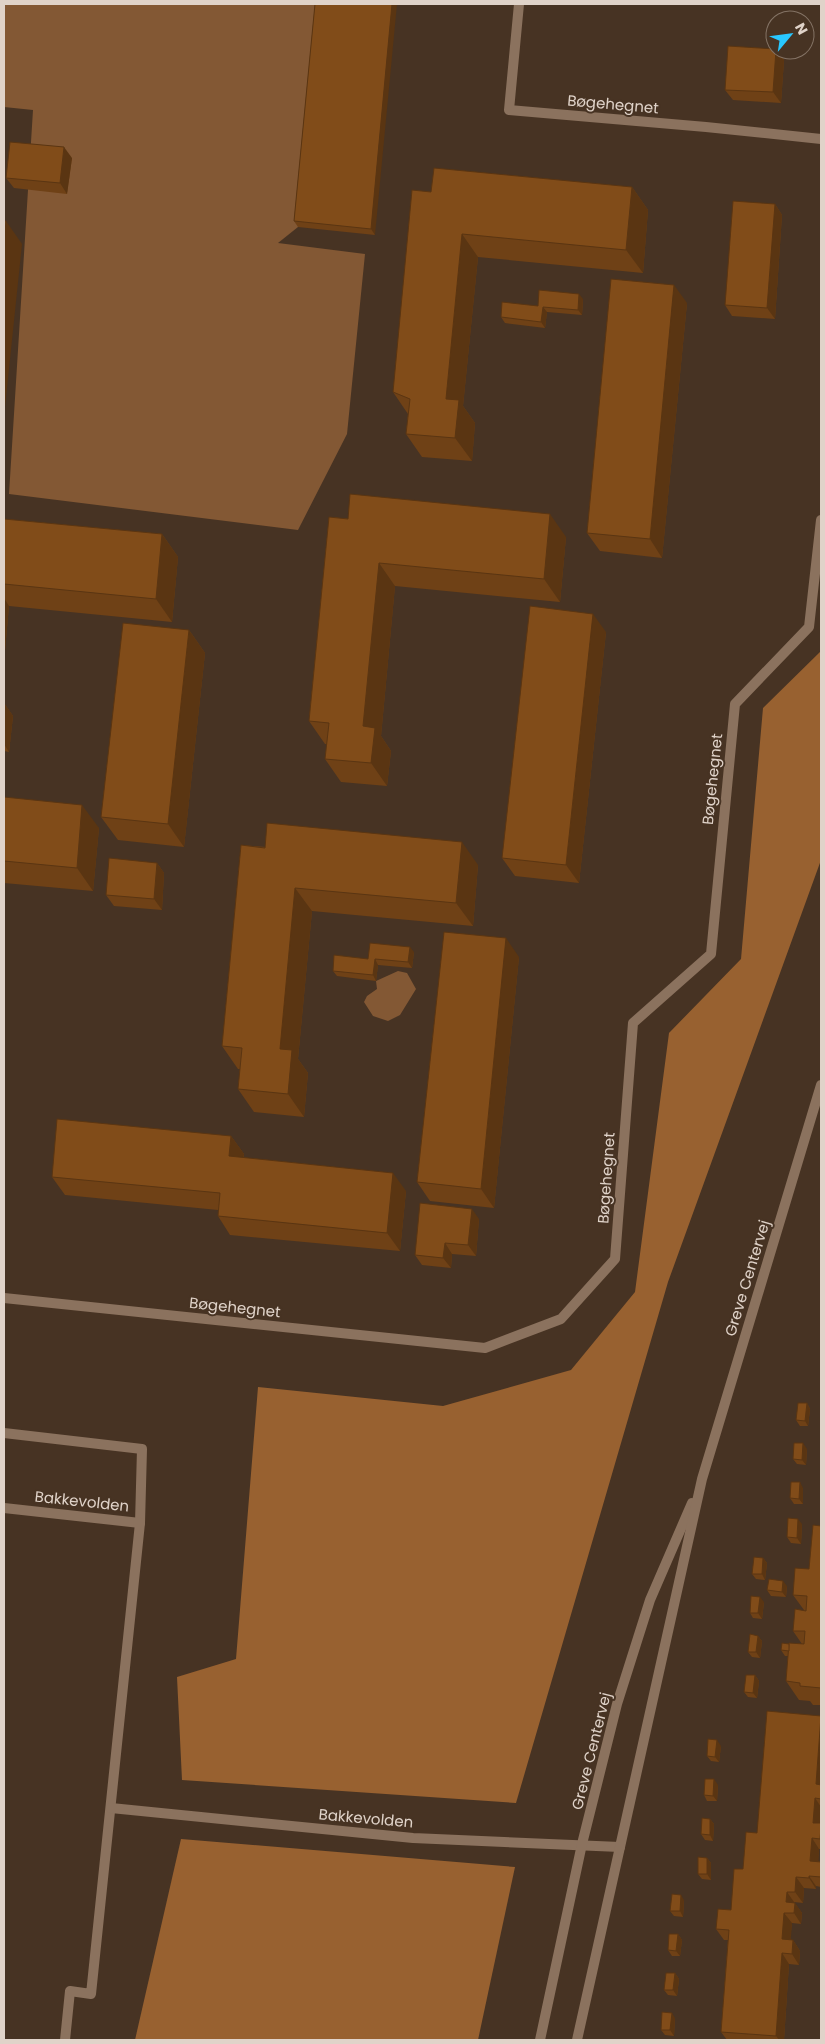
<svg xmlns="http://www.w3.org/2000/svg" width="825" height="2044" font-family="Poppins,sans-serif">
	<rect width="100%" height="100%" fill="#473323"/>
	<!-- green -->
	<g fill="#835834">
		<path d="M4,4H319L298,227L278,243L365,254L347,434L298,530L9,494L33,110L4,107Z"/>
		<path d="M398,971L407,973L416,989L400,1015L388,1021L373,1016L364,1002L367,996L377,989L376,981Z"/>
	</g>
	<!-- forest -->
	<g fill="#986130">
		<path d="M821,651V860L668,1282L516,1803L182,1780L177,1677L236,1659L258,1387L443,1406L571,1370L635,1292L669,1033L741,959L763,708Z"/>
		<path d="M181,1839L515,1867L478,2040H135Z"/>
	</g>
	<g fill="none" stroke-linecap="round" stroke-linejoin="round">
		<!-- service -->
		<g stroke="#8b725e" stroke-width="10">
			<path d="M519,4L509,110L706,127L821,139"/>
			<path d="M4,1433L142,1449L140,1523"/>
		</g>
		<!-- minor -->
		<g stroke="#8b725e" stroke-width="10">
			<path d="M4,1298L485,1348L561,1319L615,1259L633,1023L711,954L735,704L809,627L821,520"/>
			<path d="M4,1508L140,1523L91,1994L70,1991L65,2040"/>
			<path d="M111,1808L413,1838L620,1847"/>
		</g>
		<!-- tertiary -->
		<g stroke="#8b725e" stroke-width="10">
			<path d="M540,2040L582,1844L617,1704L650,1600L692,1503"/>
			<path d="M577,2040L702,1479L821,1085"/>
		</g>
	</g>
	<!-- wall -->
	<g fill="#6f4116">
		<path d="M315,4L375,235L298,227L294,221Z"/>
		<path d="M775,50H777L784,60L781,103L733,100L725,90Z"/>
		<path d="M72,158L67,194L14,188L6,178Z"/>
		<path d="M632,187L648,210L643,273L478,257L463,406L475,423L472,461L422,457L406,434L408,414L393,392L431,192Z"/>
		<path d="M775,204L782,215L775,319L732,316L725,305Z"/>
		<path d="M583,299L582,315L547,312L545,328L505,323L501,317L538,306Z"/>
		<path d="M687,303L662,558L600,551L587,533Z"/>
		<path d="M329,517L566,537L560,602L395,586L381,736L391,751L387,786L341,782L325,759L327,744H325L309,721Z"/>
		<path d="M4,519L162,534L178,557L172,622L9,606L4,661Z"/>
		<path d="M189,630L205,653L184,847L118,840L101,817Z"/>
		<path d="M606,632L579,883L515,876L502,858Z"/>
		<path d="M4,703L13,716L9,752L4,751Z"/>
		<path d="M4,797L99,828L93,891L4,883Z"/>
		<path d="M241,845L478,865L473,926L312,911L298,1059L308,1073L304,1117L254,1112L238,1089L240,1069H238L222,1046Z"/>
		<path d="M157,863L164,873L162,910L114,906L106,895Z"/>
		<path d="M414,952L412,968L378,965L376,981L337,976L333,971L368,959Z"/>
		<path d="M519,957L494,1208L430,1201L417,1182Z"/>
		<path d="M231,1136L244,1154V1158L406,1191L400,1251L230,1235L218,1216V1210L65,1195L52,1177Z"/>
		<path d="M479,1219L476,1256L452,1254L451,1268L422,1265L415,1255Z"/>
		<path d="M807,1403L810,1409L808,1426H800L796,1420Z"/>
		<path d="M807,1449L806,1465L797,1464L793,1459Z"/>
		<path d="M803,1488V1504H794L790,1498Z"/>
		<path d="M802,1524L801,1544L791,1543L787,1537Z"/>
		<path d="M821,1526V1705H813L810,1701L799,1700L786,1681L788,1656H785L781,1650L789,1644H802L793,1631L804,1610L793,1595L809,1569Z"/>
		<path d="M763,1558L767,1563L765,1580L756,1579L752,1574Z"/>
		<path d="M787,1586L786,1597L771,1596L767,1590Z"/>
		<path d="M764,1602L762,1619L753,1618L750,1613Z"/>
		<path d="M758,1636L762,1641L760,1658L752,1657L748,1652Z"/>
		<path d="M755,1675L759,1681L757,1698L748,1697L744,1692Z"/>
		<path d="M821,1716V1849H819L818,1861L821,1862V1887L816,1886V1889L804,1888L803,1903L794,1902L802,1913L801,1924L792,1923L790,1940H793L800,1951L799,1965L789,1964L784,2040H727L721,2032L728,1940H724L716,1929L731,1910L743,1869L757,1833Z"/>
		<path d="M721,1746L719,1762L711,1761L707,1756Z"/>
		<path d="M718,1785L717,1801H707L704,1795Z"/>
		<path d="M710,1819L714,1824L713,1841L705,1840L701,1834Z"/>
		<path d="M707,1858L711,1863V1880L702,1879L698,1874Z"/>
		<path d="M684,1900L683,1917L674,1916L670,1911Z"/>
		<path d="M678,1934L682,1940L680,1956H672L668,1950Z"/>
		<path d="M675,1973L679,1979L677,1996L668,1995L664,1990Z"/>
		<path d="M675,2018L674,2036L665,2035L661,2030Z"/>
	</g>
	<!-- shaded-wall -->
	<g fill="#5a3512">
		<path d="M392,4H397L375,235L371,229Z"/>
		<path d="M776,50L784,60L781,103L773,92Z"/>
		<path d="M64,147L72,158L67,194L60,183Z"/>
		<path d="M632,187L648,210L643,273L626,250Z"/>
		<path d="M775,204L782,215L775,319L767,308Z"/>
		<path d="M6,221L22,244L4,417V242Z"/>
		<path d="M462,234L478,257L463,406L475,423L472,461L455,438L446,399Z"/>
		<path d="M674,285L687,303L662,558L650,539Z"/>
		<path d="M579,294L583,299L582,315L578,310Z"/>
		<path d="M543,307L547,312L545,328L541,322Z"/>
		<path d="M550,514L566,537L560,602L544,579Z"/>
		<path d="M162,534L178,557L172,622L156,599Z"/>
		<path d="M379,563L395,586L381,736L391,751L387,786L371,763L363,726Z"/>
		<path d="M4,598L9,606L4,661Z"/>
		<path d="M593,614L606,632L579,883L566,865Z"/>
		<path d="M189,630L205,653L184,847L168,824Z"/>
		<path d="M4,703L13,716L9,752L4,744Z"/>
		<path d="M82,805L99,828L93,891L77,868Z"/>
		<path d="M462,842L478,865L473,926L456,903Z"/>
		<path d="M157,863L164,873L162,910L154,899Z"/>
		<path d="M295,888L312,911L298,1059L308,1073L304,1117L288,1094L280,1049Z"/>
		<path d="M506,938L519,957L494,1208L481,1189Z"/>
		<path d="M410,947L414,952L412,968L408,962Z"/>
		<path d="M375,959L378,965L376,981L373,975Z"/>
		<path d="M231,1136L244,1154L242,1175L229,1156Z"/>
		<path d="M393,1173L406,1191L400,1251L387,1233Z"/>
		<path d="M472,1209L479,1219L476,1256L468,1245Z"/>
		<path d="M445,1243L452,1254L451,1268L443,1258Z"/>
		<path d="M807,1403L810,1409L808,1426L805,1421Z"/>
		<path d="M803,1443L807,1449L806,1465L802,1460Z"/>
		<path d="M800,1482L803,1488V1504L799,1499Z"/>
		<path d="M798,1519L802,1524L801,1544L797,1538Z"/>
		<path d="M763,1558L767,1563L765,1580L762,1574Z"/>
		<path d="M783,1581L787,1586L786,1597L782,1592Z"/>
		<path d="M760,1597L764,1602L762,1619L758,1613Z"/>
		<path d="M758,1636L762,1641L760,1658L756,1652Z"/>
		<path d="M755,1675L759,1681L757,1698L753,1693Z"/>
		<path d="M821,1718V1791L816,1784Z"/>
		<path d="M717,1740L721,1746L719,1762L715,1757Z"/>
		<path d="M714,1779L718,1785L717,1801L713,1796Z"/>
		<path d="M815,1798L821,1807V1840L813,1823Z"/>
		<path d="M710,1819L714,1824L713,1841L710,1835Z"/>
		<path d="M812,1838L819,1849L818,1872L810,1861Z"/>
		<path d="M707,1858L711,1863V1880L707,1874Z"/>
		<path d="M809,1876L816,1886V1889L809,1878Z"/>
		<path d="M796,1877L804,1888L803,1903L795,1892Z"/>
		<path d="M787,1892L794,1902L793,1913L786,1902Z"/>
		<path d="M681,1895L684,1900L683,1917L680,1911Z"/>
		<path d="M795,1903L802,1913L801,1924L794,1913Z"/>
		<path d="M784,1913L792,1923L790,1950L782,1939Z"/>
		<path d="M678,1934L682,1940L680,1956L676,1951Z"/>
		<path d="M793,1940L800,1951L799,1965L792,1954Z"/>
		<path d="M782,1953L789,1964L784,2040H779L776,2036Z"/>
		<path d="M675,1973L679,1979L677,1996L673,1990Z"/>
		<path d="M672,2013L675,2018L674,2036L670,2030Z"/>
	</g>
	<!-- building -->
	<g fill="#814c19" stroke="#5a3512">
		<path d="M315,4H392L371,229L294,221Z"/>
		<path d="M728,46L775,49V50H776L773,92L725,90Z"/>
		<path d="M10,142L64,147L60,183L6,178Z"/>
		<path d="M434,168L632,187L626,250L462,234L446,399L459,400L455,438L406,434L410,399L393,392L412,190L431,192Z"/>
		<path d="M733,201L775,204L767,308L725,305Z"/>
		<path d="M4,221H6L4,242Z"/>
		<path d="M611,279L674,285L650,539L587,533Z"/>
		<path d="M539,290L579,294L578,310L543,307L541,322L501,317L502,302L538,306Z"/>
		<path d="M350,494L550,514L544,579L379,563L363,726L375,728L371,763L325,759L329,723L309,721L329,517L348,519Z"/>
		<path d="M4,519L162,534L156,599L4,584Z"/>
		<path d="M530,606L593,614L566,865L502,858Z"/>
		<path d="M123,623L189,630L168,824L101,817Z"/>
		<path d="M4,797L82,805L77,868L4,861Z"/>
		<path d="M267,823L462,842L456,903L295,888L280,1049L292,1050L288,1094L238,1089L242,1048L222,1046L241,845L265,848Z"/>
		<path d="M109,858L157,863L154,899L106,895Z"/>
		<path d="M444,932L506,938L481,1189L417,1182Z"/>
		<path d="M370,943L410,947L408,962L375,959L373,975L333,971L334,955L368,959Z"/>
		<path d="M57,1119L231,1136L229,1156L393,1173L387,1233L218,1216L220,1193L52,1177Z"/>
		<path d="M420,1203L472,1209L468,1245L445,1243L443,1258L415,1255Z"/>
		<path d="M798,1403H807L805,1421L796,1420Z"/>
		<path d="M794,1443H803L802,1460L793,1459Z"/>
		<path d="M791,1482H800L799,1499L790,1498Z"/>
		<path d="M788,1518L798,1519L797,1538L787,1537Z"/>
		<path d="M813,1525L821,1526V1688L800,1686V1683L786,1681L789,1643L804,1644L805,1631H793L795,1609L806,1611L807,1596L793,1595L795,1568L809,1569Z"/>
		<path d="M754,1557L763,1558L762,1574H752Z"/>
		<path d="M769,1579L783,1581L782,1592L767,1590Z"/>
		<path d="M751,1596L760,1597L758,1613H750Z"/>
		<path d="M750,1634L758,1636L756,1652H748Z"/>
		<path d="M782,1643L789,1644V1651L781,1650Z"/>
		<path d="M746,1675H755L753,1693L744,1692Z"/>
		<path d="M767,1711L821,1716L816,1784L821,1785V1799L815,1798L813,1823H821V1827L820,1839L812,1838L810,1861L821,1862V1877L809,1876V1878L796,1877L795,1892H787L786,1902L795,1903L794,1913H784L782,1939L793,1940L792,1954L782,1953L776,2036L721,2032L729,1930L716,1929L718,1909L731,1910L734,1869H743L746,1832L757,1833Z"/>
		<path d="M708,1739L717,1740L715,1757L707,1756Z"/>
		<path d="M705,1779H714L713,1796L704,1795Z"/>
		<path d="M702,1818L710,1819V1835L701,1834Z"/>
		<path d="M698,1857L707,1858V1874H698Z"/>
		<path d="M672,1894L681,1895L680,1911H670Z"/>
		<path d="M669,1934H678L676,1951L668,1950Z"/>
		<path d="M666,1973H675L673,1990H664Z"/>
		<path d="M662,2012L672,2013L670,2030H661Z"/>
	</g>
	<g text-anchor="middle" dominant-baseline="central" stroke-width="4" stroke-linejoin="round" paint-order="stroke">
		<!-- street labels -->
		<g font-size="15" fill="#e0d3c9" stroke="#473323">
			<text transform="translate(613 104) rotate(5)">Bøgehegnet</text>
			<text transform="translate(712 779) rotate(-84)">Bøgehegnet</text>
			<text transform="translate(606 1178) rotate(-86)">Bøgehegnet</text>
			<text transform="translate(747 1278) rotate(-73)">Greve Centervej</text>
			<text transform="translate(235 1307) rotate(6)">Bøgehegnet</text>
			<text transform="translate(82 1501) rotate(6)">Bakkevolden</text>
			<text transform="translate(591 1751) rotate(-76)">Greve Centervej</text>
			<text transform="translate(366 1818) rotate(5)">Bakkevolden</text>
		</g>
	</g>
	<!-- border -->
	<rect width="825" height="2044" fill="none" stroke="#e0d3c9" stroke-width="10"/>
	<!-- north arrow -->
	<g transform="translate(790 35) rotate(61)"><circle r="24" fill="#473323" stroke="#847365"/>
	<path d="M0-4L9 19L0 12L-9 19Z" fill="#29c8ff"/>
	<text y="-8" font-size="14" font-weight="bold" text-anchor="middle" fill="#e0d3c9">N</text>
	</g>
</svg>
